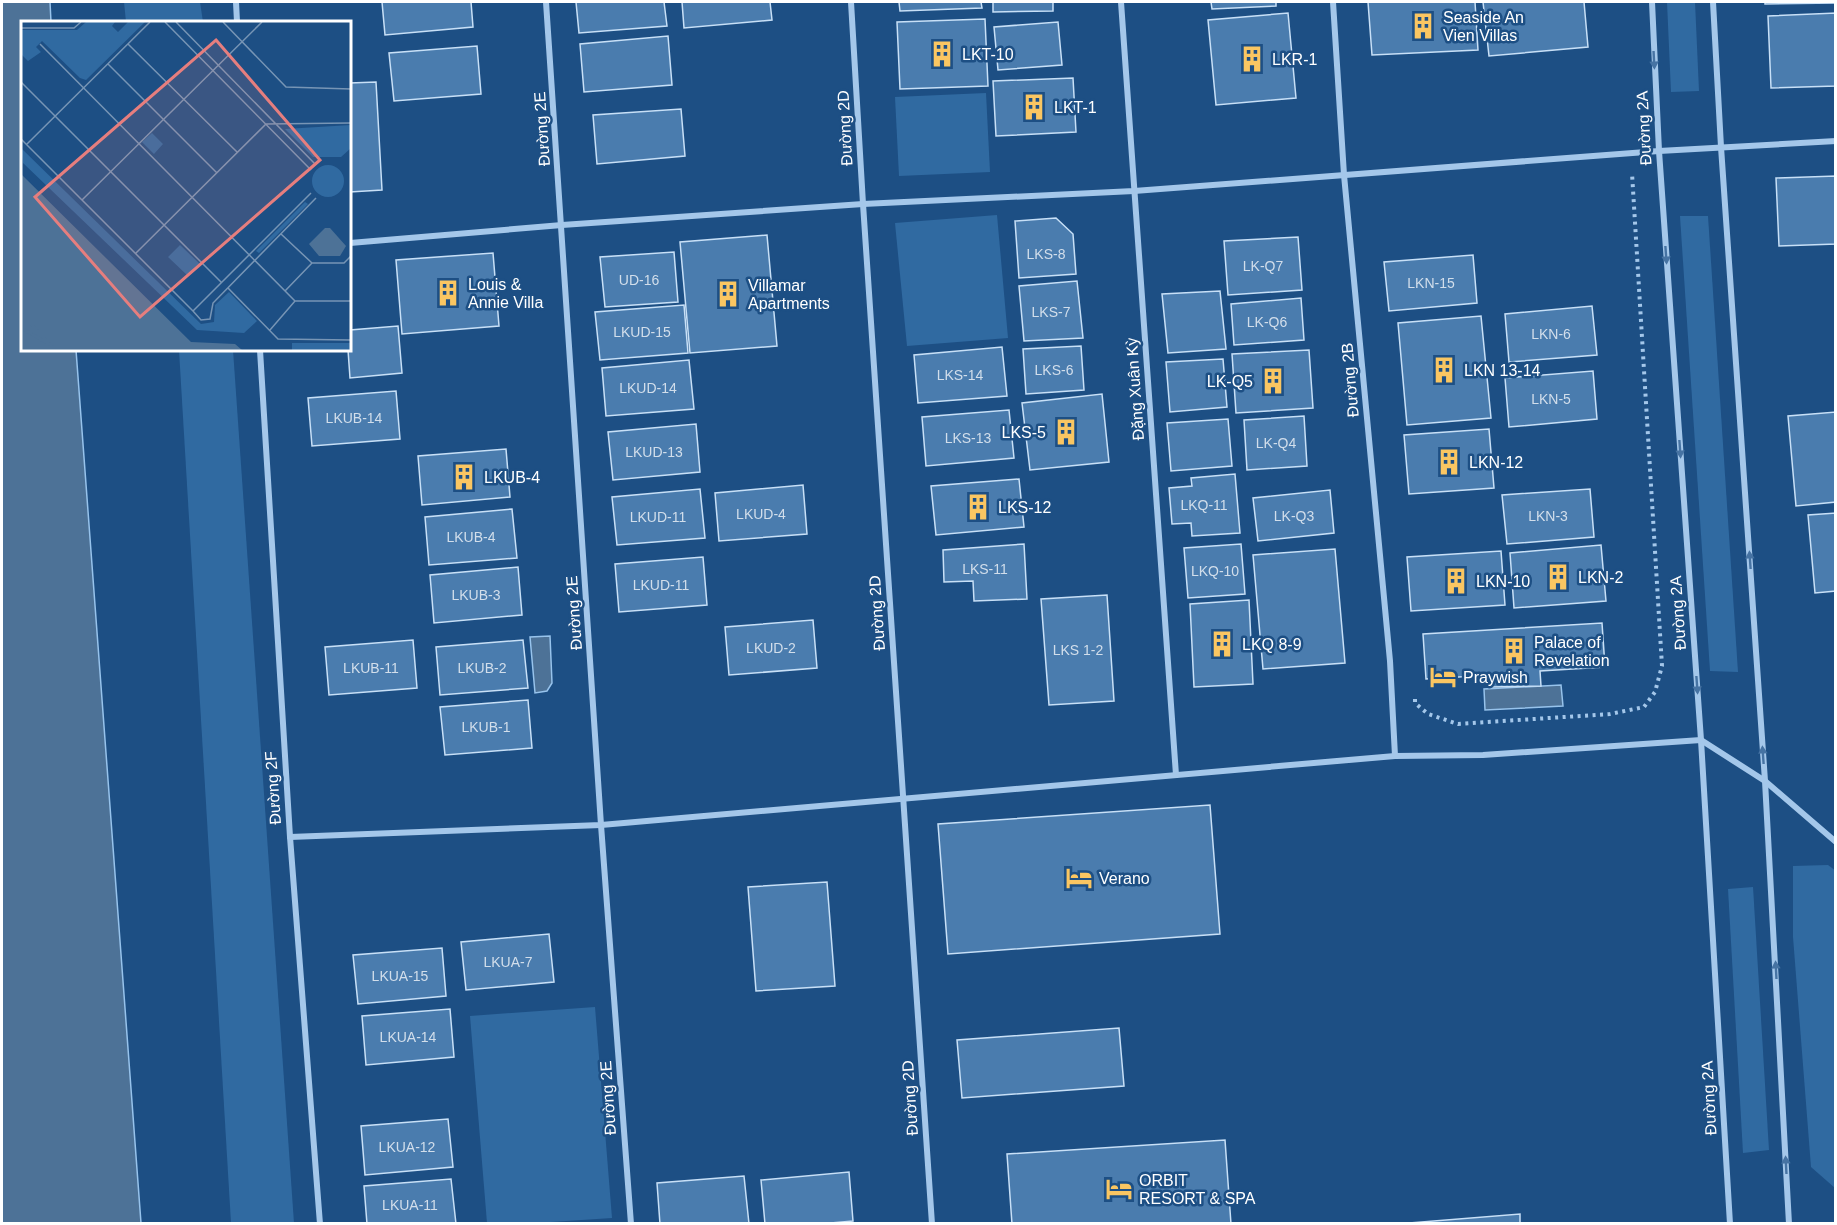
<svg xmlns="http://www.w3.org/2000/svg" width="1837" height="1225" font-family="Helvetica,sans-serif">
	<rect width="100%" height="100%" fill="#1d4f84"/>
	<!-- green -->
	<g fill="#306aa1">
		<path d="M124,2H200L203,22H126Z"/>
		<path d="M1667,2H1695L1699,91L1671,92Z"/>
		<path d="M986,93L990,172L899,176L895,97Z"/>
		<path d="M997,215L1008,338L907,346L895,223Z"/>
		<path d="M1680,216H1708L1738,672L1710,671Z"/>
		<path d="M179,350H233L294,1223H231Z"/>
		<path d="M1828,865L1836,871L1835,1188L1811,1167L1793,937V866Z"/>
		<path d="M1753,887L1769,1150L1743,1153L1728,889Z"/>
		<path d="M595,1007L612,1218L536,1223H487L470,1016Z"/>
	</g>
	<!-- water -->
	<g fill="#4d7297" stroke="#97c3ec" stroke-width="1.5">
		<path d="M2,2H50L51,22H22V350H76L141,1223H2Z"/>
		<path d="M550,636L552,683L547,691L535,693L530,637Z"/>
		<path d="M1561,685L1563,706L1485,710L1484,689Z"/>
	</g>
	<!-- building -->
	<g fill="#4a7cae" stroke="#c8e0f7" stroke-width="1.5">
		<path d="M382,2H471L473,27L385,35Z"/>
		<path d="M576,2H664L667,26L579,33Z"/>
		<path d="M682,2H770L772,20L684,28Z"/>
		<path d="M899,2H981L982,8L900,11Z"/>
		<path d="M993,2H1053V11L993,12Z"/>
		<path d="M1211,2H1276V6L1212,9Z"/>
		<path d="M1368,2H1475L1478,50L1372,55Z"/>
		<path d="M1483,2H1584L1588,47L1489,56Z"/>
		<path d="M1765,2H1836V3L1765,4Z"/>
		<path d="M1288,13L1296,98L1216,105L1208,20Z"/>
		<path d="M1836,13V86L1771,88L1768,16Z"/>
		<path d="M985,19L988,86L900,89L897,22Z"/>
		<path d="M1058,22L1062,65L998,70L994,27Z"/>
		<path d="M668,36L672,85L584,92L580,44Z"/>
		<path d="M477,46L481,94L394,101L389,53Z"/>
		<path d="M1073,78L1076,132L996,136L993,81Z"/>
		<path d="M376,82L382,190L350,192V83Z"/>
		<path d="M681,109L685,156L597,164L593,115Z"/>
		<path d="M1836,176V244L1779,246L1776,178Z"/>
		<path d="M1056,218L1073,234L1076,274L1019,278L1015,221Z"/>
		<path d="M767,235L777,346L690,353L680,242Z"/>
		<path d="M1298,237L1302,290L1228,295L1224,241Z"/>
		<path d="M674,252L678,302L605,307L600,257Z"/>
		<path d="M493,253L499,326L402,334L396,260Z"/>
		<path d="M1473,255L1477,303L1389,311L1384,262Z"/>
		<path d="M1077,281L1083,338L1024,341L1019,286Z"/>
		<path d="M1220,291L1226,349L1168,353L1162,294Z"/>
		<path d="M1301,298L1304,340L1234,345L1231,304Z"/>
		<path d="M684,305L688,353L600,360L595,312Z"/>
		<path d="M1592,306L1597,355L1509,362L1505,314Z"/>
		<path d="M1481,316L1491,418L1407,425L1398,323Z"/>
		<path d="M398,326L402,373L350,378L348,350H350V330Z"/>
		<path d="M1081,346L1084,390L1026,394L1023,349Z"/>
		<path d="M1002,347L1007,396L918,403L914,355Z"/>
		<path d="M1309,350L1313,408L1236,413L1232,354Z"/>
		<path d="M1223,359L1227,407L1170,412L1166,362Z"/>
		<path d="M689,360L694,409L606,416L602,368Z"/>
		<path d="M1593,371L1597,419L1509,427L1505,378Z"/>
		<path d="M396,391L400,439L312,446L308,398Z"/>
		<path d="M1102,394L1109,462L1030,470L1022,403Z"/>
		<path d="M1009,410L1014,458L926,466L922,417Z"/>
		<path d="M1836,412V502L1796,506L1788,416Z"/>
		<path d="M1304,416L1307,466L1247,470L1244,420Z"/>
		<path d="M1228,419L1232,466L1171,471L1167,423Z"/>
		<path d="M696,424L700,472L613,480L608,432Z"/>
		<path d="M1489,429L1494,488L1409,494L1404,435Z"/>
		<path d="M506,449L510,497L422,505L418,456Z"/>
		<path d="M1235,474L1240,533L1192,536L1191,523L1172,524L1169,488L1192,486L1191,478Z"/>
		<path d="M1019,479L1024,527L936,535L931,486Z"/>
		<path d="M803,485L807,534L719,541L715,493Z"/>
		<path d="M700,489L705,538L617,545L612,497Z"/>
		<path d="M1590,489L1594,537L1507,544L1502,495Z"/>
		<path d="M1330,490L1334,533L1258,541L1253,498Z"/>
		<path d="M512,509L517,558L429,565L425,517Z"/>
		<path d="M1836,513V591L1815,593L1808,515Z"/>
		<path d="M1024,544L1027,599L974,601L973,581L944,582L943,550Z"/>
		<path d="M1241,544L1245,594L1188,598L1184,548Z"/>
		<path d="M1601,545L1606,601L1514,608L1510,553Z"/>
		<path d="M1335,549L1345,663L1263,669L1253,555Z"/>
		<path d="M1501,551L1505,605L1411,611L1407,557Z"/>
		<path d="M703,557L707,605L619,612L615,564Z"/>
		<path d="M518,567L522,615L434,623L430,575Z"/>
		<path d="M1107,595L1114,701L1049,705L1041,599Z"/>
		<path d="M1249,600L1253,684L1194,687L1190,604Z"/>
		<path d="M813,620L817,668L729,675L725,627Z"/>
		<path d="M1602,623L1605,667L1540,671L1541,686L1491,687V675L1426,679L1423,634Z"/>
		<path d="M413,640L417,688L329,695L325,647Z"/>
		<path d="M523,640L528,688L440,695L436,647Z"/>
		<path d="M528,700L532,748L445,755L440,707Z"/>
		<path d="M1210,805L1220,934L948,954L938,824Z"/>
		<path d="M827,882L835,986L756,991L748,887Z"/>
		<path d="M549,934L554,982L466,990L461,942Z"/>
		<path d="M442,948L446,996L358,1004L353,955Z"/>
		<path d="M450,1009L454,1057L366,1065L362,1016Z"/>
		<path d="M1119,1028L1124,1086L962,1098L957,1040Z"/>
		<path d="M448,1119L453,1167L365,1175L361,1126Z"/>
		<path d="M1225,1140L1231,1224H1012L1007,1154Z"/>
		<path d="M849,1172L853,1221L819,1224H765L761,1180Z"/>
		<path d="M744,1176L749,1224H660L657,1183Z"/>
		<path d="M451,1179L456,1224H367L364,1186Z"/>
		<path d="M1520,1214V1224L1409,1223Z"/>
	</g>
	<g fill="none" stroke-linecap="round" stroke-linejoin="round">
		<!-- path -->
		<path stroke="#a4c7ea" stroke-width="4" stroke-dasharray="3 4.5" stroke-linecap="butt" d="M1415,699V703L1428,714L1458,724L1610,714L1644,707L1655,692L1662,666L1632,173"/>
		<!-- street -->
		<g stroke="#a4c7ea" stroke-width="6">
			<path d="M236,2L237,22"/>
			<path d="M546,2L601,825L631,1224"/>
			<path d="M851,2L863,204L932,1224"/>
			<path d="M1121,2L1176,775"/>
			<path d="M1333,2L1344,175L1390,661L1395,756"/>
			<path d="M1652,2L1659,151L1701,740L1730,1224"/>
			<path d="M1713,2L1721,147L1765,781L1789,1224"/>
			<path d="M350,243L562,225L863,204L1134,191L1659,151L1836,141"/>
			<path d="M260,350L290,837L320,1224"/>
			<path d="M290,837L601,825L1395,756L1483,755L1701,740L1765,781L1836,842"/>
		</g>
	</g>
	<!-- one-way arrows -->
	<defs><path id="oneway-solid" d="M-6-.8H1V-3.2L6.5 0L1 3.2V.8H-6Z" transform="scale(1.5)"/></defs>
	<g fill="#4673a3">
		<use href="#oneway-solid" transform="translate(1654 60) rotate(87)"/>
		<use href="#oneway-solid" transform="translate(1666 255) rotate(86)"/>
		<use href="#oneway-solid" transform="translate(1680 449) rotate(86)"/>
		<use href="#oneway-solid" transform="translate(1750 560) rotate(-94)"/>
		<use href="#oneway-solid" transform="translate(1697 685) rotate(86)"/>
		<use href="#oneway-solid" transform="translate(1763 755) rotate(-94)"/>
		<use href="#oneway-solid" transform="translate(1776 970) rotate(-93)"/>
		<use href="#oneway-solid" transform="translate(1786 1165) rotate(-93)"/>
	</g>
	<!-- icons -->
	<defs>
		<g id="building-bare" transform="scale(2.07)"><path d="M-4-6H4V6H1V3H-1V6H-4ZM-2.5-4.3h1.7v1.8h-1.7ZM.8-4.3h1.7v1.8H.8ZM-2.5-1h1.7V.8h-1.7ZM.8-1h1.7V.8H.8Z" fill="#fac662" stroke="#1d4f84" stroke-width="2.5" paint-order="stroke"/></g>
		<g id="hotel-bare" transform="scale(2.07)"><path d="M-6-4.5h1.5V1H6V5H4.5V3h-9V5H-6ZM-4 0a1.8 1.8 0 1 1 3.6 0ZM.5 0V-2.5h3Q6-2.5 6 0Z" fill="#fac662" stroke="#1d4f84" stroke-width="2.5" paint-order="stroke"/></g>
	</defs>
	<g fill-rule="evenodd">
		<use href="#building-bare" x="1423" y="26"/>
		<use href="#building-bare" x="942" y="54"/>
		<use href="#building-bare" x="1252" y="59"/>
		<use href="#building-bare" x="1034" y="107"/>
		<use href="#building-bare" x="448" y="293"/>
		<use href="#building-bare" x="728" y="294"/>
		<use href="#building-bare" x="1444" y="370"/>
		<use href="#building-bare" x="1273" y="381"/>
		<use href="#building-bare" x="1066" y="432"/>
		<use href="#building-bare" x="1449" y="462"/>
		<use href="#building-bare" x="464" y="477"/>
		<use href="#building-bare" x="978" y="507"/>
		<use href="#building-bare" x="1558" y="577"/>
		<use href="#building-bare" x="1456" y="581"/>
		<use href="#building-bare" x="1222" y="644"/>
		<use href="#building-bare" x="1514" y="651"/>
		<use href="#hotel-bare" x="1443" y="677"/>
		<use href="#hotel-bare" x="1079" y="878"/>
		<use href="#hotel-bare" x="1119" y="1189"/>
	</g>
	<g text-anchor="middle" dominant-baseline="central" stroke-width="5" stroke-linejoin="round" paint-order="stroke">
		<!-- number labels -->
		<g font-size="14" fill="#d2deeb">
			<text x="1046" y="254">LKS-8</text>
			<text x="1263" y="266">LK-Q7</text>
			<text x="639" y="280">UD-16</text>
			<text x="1431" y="283">LKN-15</text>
			<text x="1051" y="312">LKS-7</text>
			<text x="1267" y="322">LK-Q6</text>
			<text x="642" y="332">LKUD-15</text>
			<text x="1551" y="334">LKN-6</text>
			<text x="1054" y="370">LKS-6</text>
			<text x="960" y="375">LKS-14</text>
			<text x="648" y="388">LKUD-14</text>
			<text x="1551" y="399">LKN-5</text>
			<text x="354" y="418">LKUB-14</text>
			<text x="968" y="438">LKS-13</text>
			<text x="1276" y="443">LK-Q4</text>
			<text x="654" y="452">LKUD-13</text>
			<text x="1204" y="505">LKQ-11</text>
			<text x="761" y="514">LKUD-4</text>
			<text x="1294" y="516">LK-Q3</text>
			<text x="1548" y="516">LKN-3</text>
			<text x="658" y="517">LKUD-11</text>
			<text x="471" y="537">LKUB-4</text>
			<text x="985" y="569">LKS-11</text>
			<text x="1215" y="571">LKQ-10</text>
			<text x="661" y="585">LKUD-11</text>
			<text x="476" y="595">LKUB-3</text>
			<text x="771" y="648">LKUD-2</text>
			<text x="1078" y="650">LKS 1-2</text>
			<text x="371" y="668">LKUB-11</text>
			<text x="482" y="668">LKUB-2</text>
			<text x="486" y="727">LKUB-1</text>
			<text x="508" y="962">LKUA-7</text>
			<text x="400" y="976">LKUA-15</text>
			<text x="408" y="1037">LKUA-14</text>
			<text x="407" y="1147">LKUA-12</text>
			<text x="410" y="1205">LKUA-11</text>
		</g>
		<!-- poi labels -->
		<g font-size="16" fill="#fff" stroke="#1d4f84" text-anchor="start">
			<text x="1443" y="17">Seaside An<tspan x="1443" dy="18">Vien Villas</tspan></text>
			<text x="962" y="54">LKT-10</text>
			<text x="1272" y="59">LKR-1</text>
			<text x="1054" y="107">LKT-1</text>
			<text x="468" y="284">Louis &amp;<tspan x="468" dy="18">Annie Villa</tspan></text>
			<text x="748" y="285">Villamar<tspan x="748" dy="18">Apartments</tspan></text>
			<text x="1464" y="370">LKN 13-14</text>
			<text x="1253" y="381" text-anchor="end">LK-Q5</text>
			<text x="1046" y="432" text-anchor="end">LKS-5</text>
			<text x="1469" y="462">LKN-12</text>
			<text x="484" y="477">LKUB-4</text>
			<text x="998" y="507">LKS-12</text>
			<text x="1578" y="577">LKN-2</text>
			<text x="1476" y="581">LKN-10</text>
			<text x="1534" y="642">Palace of<tspan x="1534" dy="18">Revelation</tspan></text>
			<text x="1242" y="644">LKQ 8-9</text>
			<text x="1463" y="677">Praywish</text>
			<text x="1099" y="878">Verano</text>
			<text x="1139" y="1180">ORBIT<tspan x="1139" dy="18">RESORT &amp; SPA</tspan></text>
		</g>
		<!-- street labels -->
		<g font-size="16" fill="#fff" stroke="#1d4f84">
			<text transform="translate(845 128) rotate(-93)">Đường 2D</text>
			<text transform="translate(1644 128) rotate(-93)">Đường 2A</text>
			<text transform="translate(542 129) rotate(-94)">Đường 2E</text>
			<text transform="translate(1350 380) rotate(-95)">Đường 2B</text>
			<text transform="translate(1135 389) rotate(-94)">Đặng Xuân Kỳ</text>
			<text transform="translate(574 613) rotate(-94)">Đường 2E</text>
			<text transform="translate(877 613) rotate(-94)">Đường 2D</text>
			<text transform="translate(1678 613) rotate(-94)">Đường 2A</text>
			<text transform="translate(273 788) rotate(-94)">Đường 2F</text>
			<text transform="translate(608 1098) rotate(-94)">Đường 2E</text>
			<text transform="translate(910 1098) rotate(-94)">Đường 2D</text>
			<text transform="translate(1709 1098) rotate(-93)">Đường 2A</text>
		</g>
	</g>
	<!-- overview -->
	<g transform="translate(21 21)">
		<rect width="330" height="330" fill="#1d4f84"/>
		<path d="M65,1H94L91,5L97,11L107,1H124L65,59L59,57L21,20L15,26L20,31L7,40L0,33V9H56ZM330,104V127L320,136H292L264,108ZM131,112L142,123L133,133L121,121ZM0,127L180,303L193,301L194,284L208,271L236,300L223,312L176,309L2,142ZM291 160a16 16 0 1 1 32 0a16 16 0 1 1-32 0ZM284,181L287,183L238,232L235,230ZM159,224L179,243L167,255L147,236ZM271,322H330V329H271Z" fill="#306aa1"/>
		<path d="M0,153L170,321L214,323L221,329H0ZM304,207H309L325,225L319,235H298L288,223Z" fill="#4d7297"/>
		<path fill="none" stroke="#4d7297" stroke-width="3" d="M0,292L34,329M0,307L28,323"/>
		<path fill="none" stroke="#7795b5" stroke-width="1.5" d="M144,1L290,149M155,1L295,144M202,1L265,66L330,68M0,7H53L60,1M19,23L274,280H330M107,23L216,131M87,43L196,152M0,61L200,261M0,118L172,290M5,124L129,1M290,172L172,290L180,299L189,298L192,282L295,177M61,179L241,1M260,213L291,242H323L330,235M114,233L245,103L330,102M207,267L257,318L330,319M264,270L291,242M249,309L274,280"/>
		<path fill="#e67e7e" fill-opacity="0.15" stroke="#e67e7e" stroke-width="3" d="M195,19L299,139L119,296L14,176Z"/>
		<rect width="330" height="330" fill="none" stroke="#fff" stroke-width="3"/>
	</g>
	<!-- border -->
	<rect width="1837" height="1225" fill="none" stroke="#ffffff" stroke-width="6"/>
</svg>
